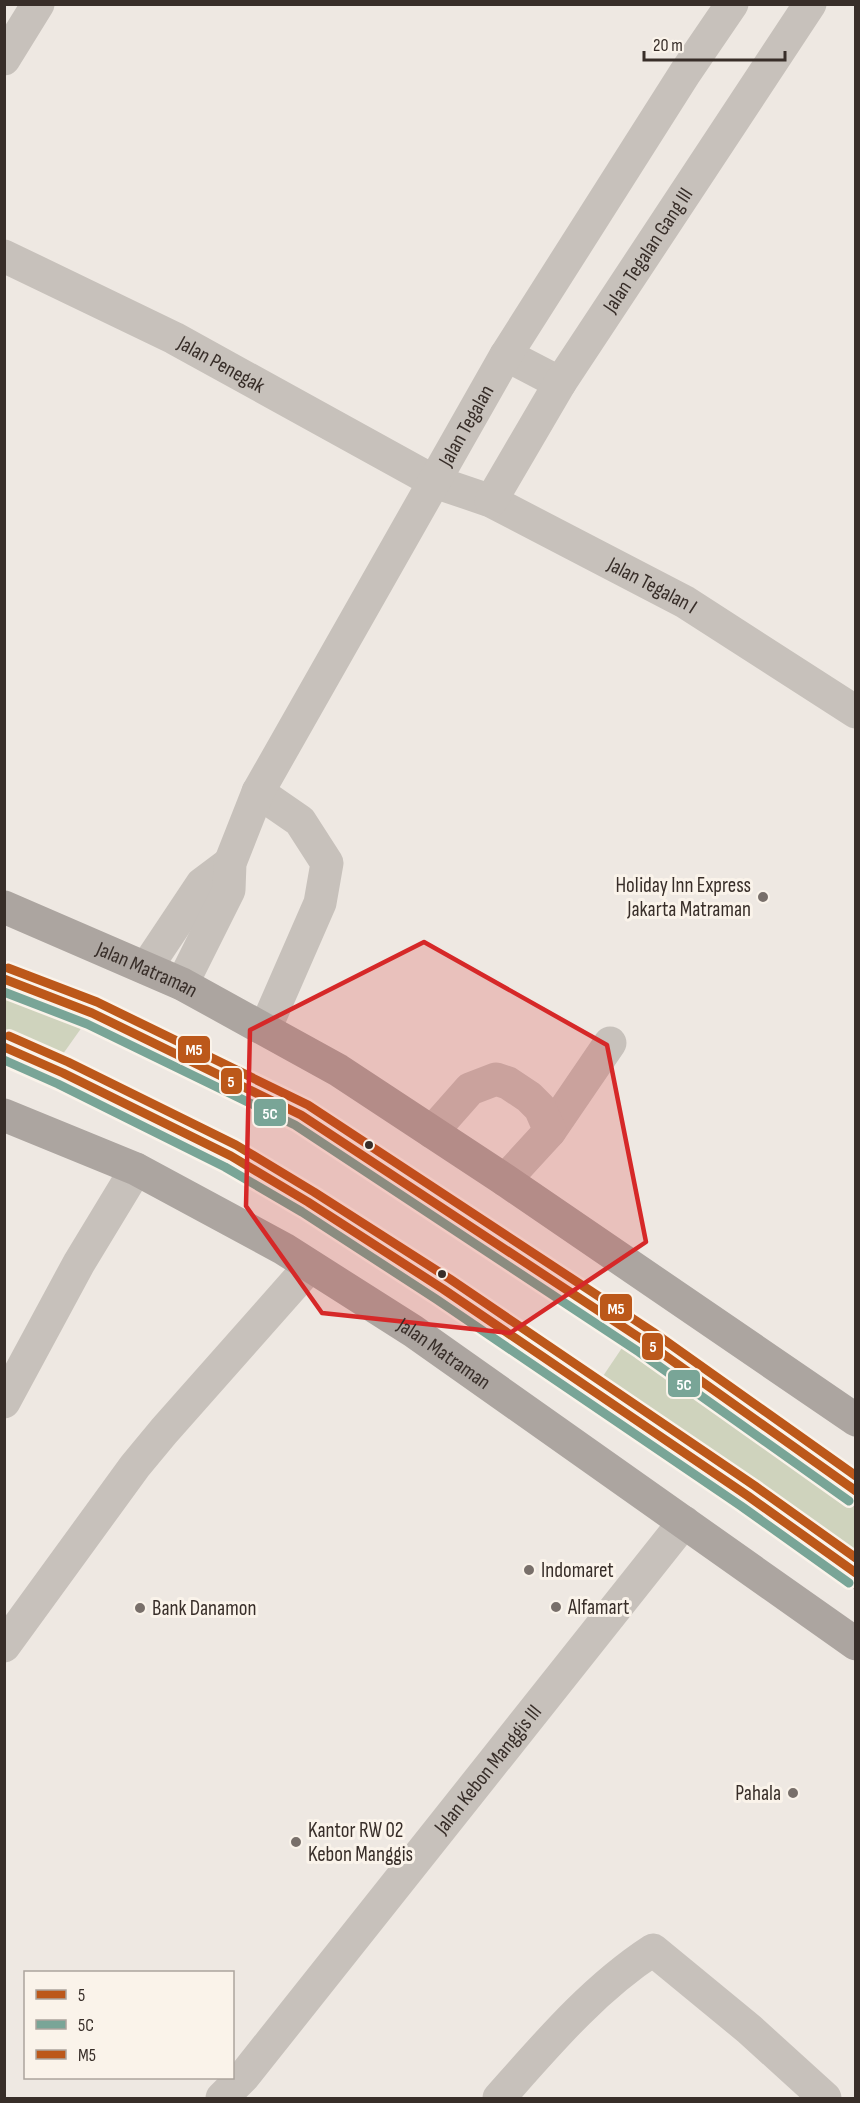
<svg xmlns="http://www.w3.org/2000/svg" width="860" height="2103" font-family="'Sofia Sans Condensed',sans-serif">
	<rect width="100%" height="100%" fill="#eee8e2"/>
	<!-- green -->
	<g fill="#cfd3bd">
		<path d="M4,979L92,1013L53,1068L5,1047Z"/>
		<path d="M632,1333L855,1491V1576L593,1391Z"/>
	</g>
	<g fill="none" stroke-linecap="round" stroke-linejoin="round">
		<!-- minor -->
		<g stroke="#c7c1bb" stroke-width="33">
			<path d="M4,59L38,4"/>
			<path id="s1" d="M4,256L174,338L435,482L491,501L685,602L856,712"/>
			<path d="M506,355L560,383"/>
			<path id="s2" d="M491,501L560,383L810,4"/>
			<path d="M258,792L300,821L327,863L320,903L265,1029"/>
			<path d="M146,968L202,884L230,863"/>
			<path d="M4,979L92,1013L301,1115L646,1342L856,1491"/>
			<path id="s3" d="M182,984L229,890L230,863L258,792L506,355L685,73L732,4"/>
			<path d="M4,1047L63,1073L231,1156L308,1202L443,1289L593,1391L748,1496L856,1573"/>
			<path d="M550,1131L610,1043"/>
			<path d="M432,1132L470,1089L496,1079L508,1083L529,1097L540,1108L550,1131L505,1180"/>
			<path d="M4,1402L79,1263L136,1169"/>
			<path d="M4,1646L135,1466L164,1431L310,1266"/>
			<path id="s4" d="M222,2098L244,2076L684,1522"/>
			<path d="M499,2098C546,2045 593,1989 653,1950L749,2029L825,2098"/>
		</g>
		<!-- major -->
		<g stroke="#aca5a0" stroke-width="33">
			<path id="s5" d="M4,907L182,984L338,1070L505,1180L856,1420"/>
			<path id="s6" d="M4,1115L136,1169L284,1249L413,1331L856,1644"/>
		</g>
		<!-- bus-1 casing -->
		<g stroke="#faf3ea" stroke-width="14">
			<g id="bus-1">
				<path d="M4,979L92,1013L301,1115L646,1342L856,1491"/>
				<path d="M4,1047L63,1073L231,1156L308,1202L443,1289L748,1496L856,1573"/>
			</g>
		</g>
		<!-- bus-2 casing -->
		<g stroke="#faf3ea" stroke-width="14">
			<g id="bus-2">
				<path d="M4,992L87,1024L295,1125L639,1352L849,1501"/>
				<path d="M4,1060L58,1084L225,1167L302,1212L436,1299L741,1506L849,1583"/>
			</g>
		</g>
		<!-- bus-3 casing -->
		<g stroke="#faf3ea" stroke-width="14">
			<g id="bus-3">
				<path d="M8,968L97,1002L308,1105L653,1332L856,1476"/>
				<path d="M9,1036L68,1062L236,1145L314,1192L450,1279L755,1486L856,1558"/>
			</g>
		</g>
		<!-- bus-1 -->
		<use href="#bus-1" stroke="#bc581a" stroke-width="9"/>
		<!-- bus-2 -->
		<use href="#bus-2" stroke="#79a597" stroke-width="9"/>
		<!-- bus-3 -->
		<use href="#bus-3" stroke="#bc581a" stroke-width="9"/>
	</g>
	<!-- marked area -->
	<path fill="#d62828" fill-opacity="0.2" stroke="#d62828" stroke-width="4.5" stroke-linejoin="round" d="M424,942L607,1045L646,1242L510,1333L322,1313L246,1206L250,1030Z"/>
	<!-- markers -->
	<g fill="#786f6a" stroke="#faf3ea" stroke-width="2">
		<circle cx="763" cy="897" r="6"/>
		<circle cx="529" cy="1570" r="6"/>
		<circle cx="556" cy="1607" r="6"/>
		<circle cx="140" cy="1608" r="6"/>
		<circle cx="793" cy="1793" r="6"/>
		<circle cx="296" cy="1842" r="6"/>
	</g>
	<g fill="#382e29" stroke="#faf3ea" stroke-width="2">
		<circle cx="369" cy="1145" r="5"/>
		<circle cx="442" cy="1274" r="5"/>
	</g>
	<g text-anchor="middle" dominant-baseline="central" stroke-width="6" stroke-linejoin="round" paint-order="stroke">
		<!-- street labels -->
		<g font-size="21" fill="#382e29" stroke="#faf3ea">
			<text stroke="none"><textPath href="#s2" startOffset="296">Jalan Tegalan Gang III</textPath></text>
			<text stroke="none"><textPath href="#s1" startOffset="243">Jalan Penegak</textPath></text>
			<text stroke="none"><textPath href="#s3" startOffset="630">Jalan Tegalan</textPath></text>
			<text stroke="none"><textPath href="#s1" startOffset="728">Jalan Tegalan I</textPath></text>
			<text stroke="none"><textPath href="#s5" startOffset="156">Jalan Matraman</textPath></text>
			<text stroke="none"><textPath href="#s6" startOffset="502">Jalan Matraman</textPath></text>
			<text stroke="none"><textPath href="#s4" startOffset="423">Jalan Kebon Manggis III</textPath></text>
		</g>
		<!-- poi labels -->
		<g font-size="21" fill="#382e29" stroke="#faf3ea" text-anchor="start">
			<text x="751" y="885" text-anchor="end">Holiday Inn Express<tspan x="751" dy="24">Jakarta Matraman</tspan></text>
			<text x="541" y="1570">Indomaret</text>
			<text x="568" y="1607">Alfamart</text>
			<text x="152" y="1608">Bank Danamon</text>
			<text x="781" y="1793" text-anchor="end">Pahala</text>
			<text x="308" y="1830">Kantor RW 02<tspan x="308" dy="24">Kebon Manggis</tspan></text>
		</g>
	</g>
	<g stroke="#faf3ea" stroke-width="2">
		<rect x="177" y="1035" width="34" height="29" rx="6" fill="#bc581a"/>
		<rect x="220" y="1067" width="23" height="28" rx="6" fill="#bc581a"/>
		<rect x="253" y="1098" width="34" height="29" rx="6" fill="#79a597"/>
		<rect x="599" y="1293" width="34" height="29" rx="6" fill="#bc581a"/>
		<rect x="641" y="1332" width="23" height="29" rx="6" fill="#bc581a"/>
		<rect x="667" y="1369" width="34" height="29" rx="6" fill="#79a597"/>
	</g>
	<g font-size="16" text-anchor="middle" font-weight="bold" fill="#fff">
		<text x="194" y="1055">M5</text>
		<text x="231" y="1087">5</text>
		<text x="270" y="1119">5C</text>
		<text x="616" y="1314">M5</text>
		<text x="653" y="1352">5</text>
		<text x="684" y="1390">5C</text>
	</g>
	<!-- border -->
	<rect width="860" height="2103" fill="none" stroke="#382e29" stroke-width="12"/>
	<!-- legend -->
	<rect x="24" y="1971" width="210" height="108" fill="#faf3ea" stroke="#aca49d" stroke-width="1.5"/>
	<rect x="36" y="1990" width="30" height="9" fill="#bc581a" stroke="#aca49d" stroke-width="1.5"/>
	<text x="78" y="2001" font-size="18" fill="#382e29">5</text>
	<rect x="36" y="2020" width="30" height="9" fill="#79a597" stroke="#aca49d" stroke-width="1.5"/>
	<text x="78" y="2031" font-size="18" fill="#382e29">5C</text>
	<rect x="36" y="2050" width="30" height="9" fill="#bc581a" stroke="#aca49d" stroke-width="1.5"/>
	<text x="78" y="2061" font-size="18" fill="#382e29">M5</text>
	<!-- scale -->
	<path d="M644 51v9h141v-9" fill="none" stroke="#382e29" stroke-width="3"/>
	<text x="653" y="51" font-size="18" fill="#382e29" stroke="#faf3ea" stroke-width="4.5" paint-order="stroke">20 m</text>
</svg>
